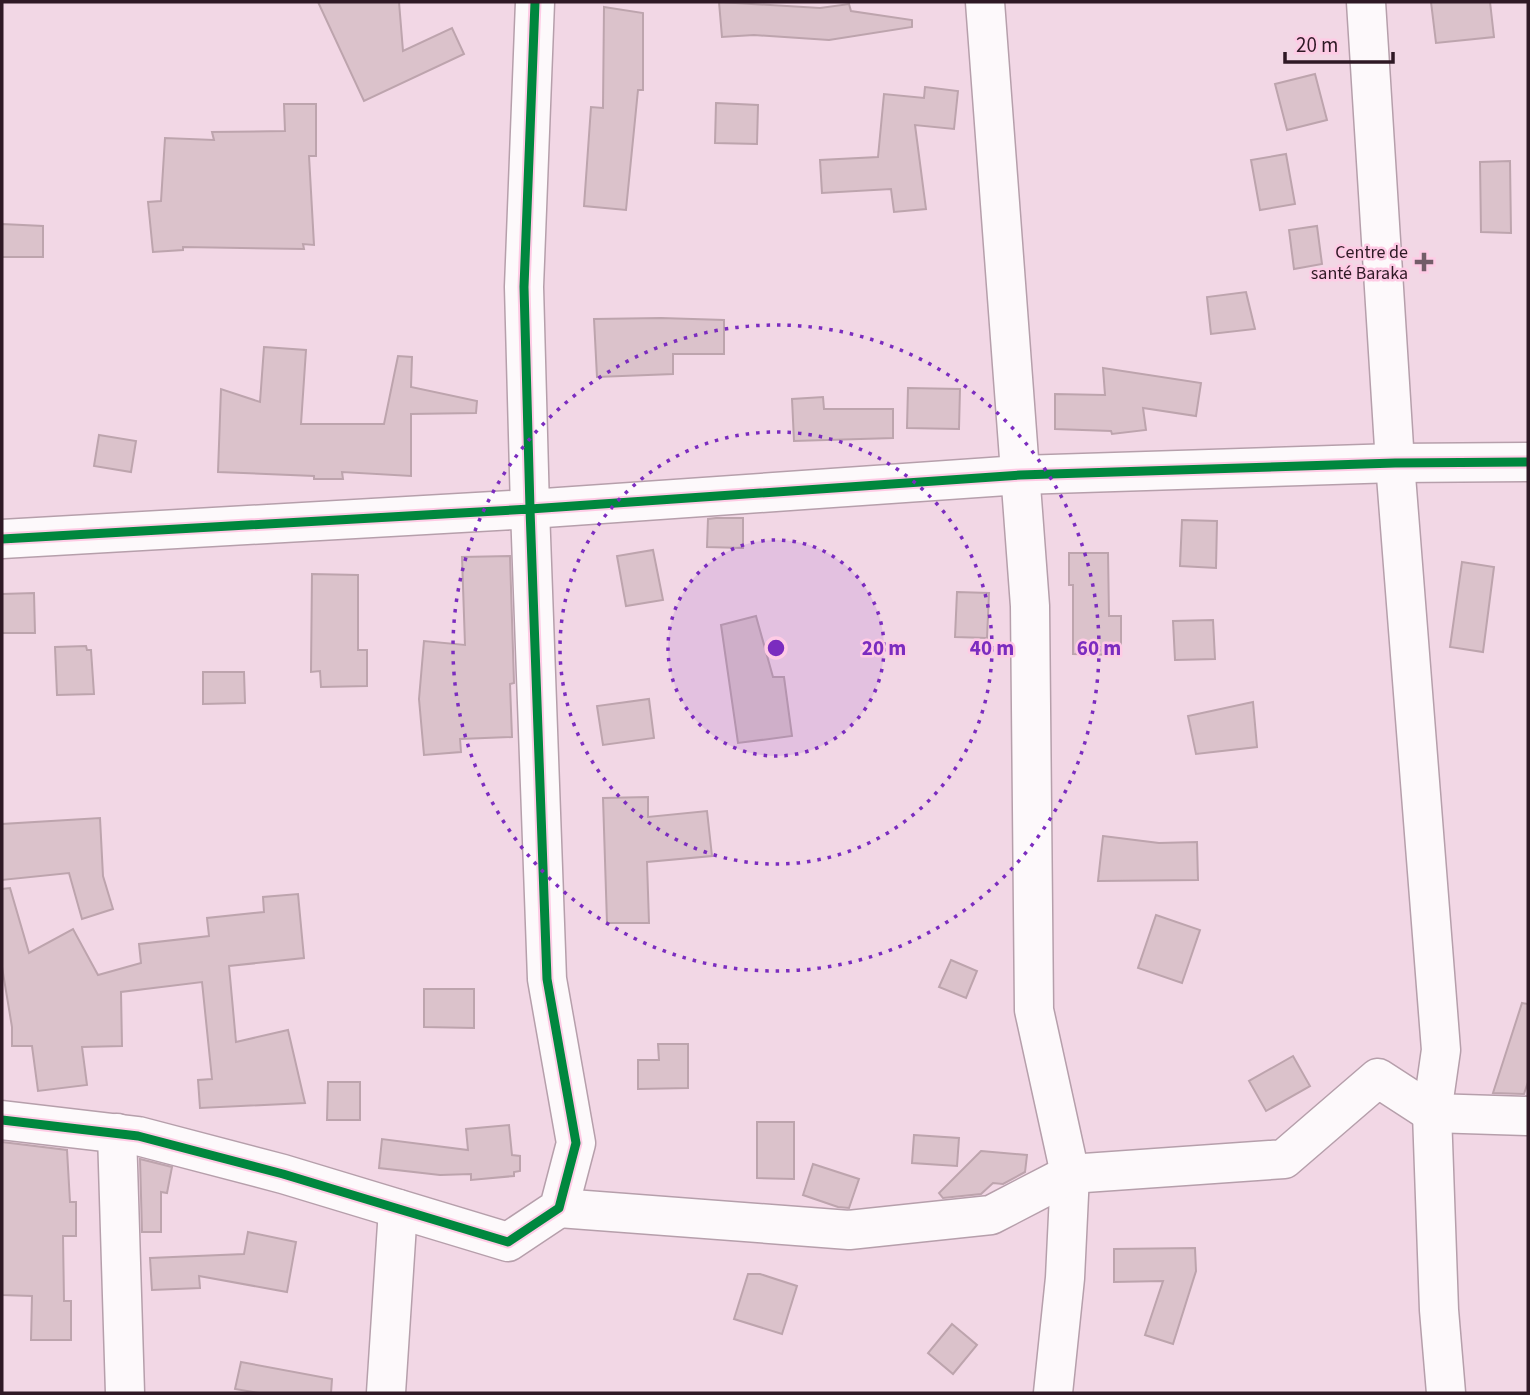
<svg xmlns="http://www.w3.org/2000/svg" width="1530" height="1395" font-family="'Source Sans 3',sans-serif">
	<rect width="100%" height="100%" fill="#f2d7e5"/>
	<!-- building -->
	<g fill="#dbc2cb" stroke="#bda4ad" stroke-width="2">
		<path d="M318,2H399L403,51L452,28L464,54L364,101Z"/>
		<path d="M719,2L820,8L849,4L851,11L912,20V27L829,40L754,35L722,37Z"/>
		<path d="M1431,2H1490L1494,37L1436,43Z"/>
		<path d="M604,7L643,13V90H638L626,210L584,206L591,107L603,108Z"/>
		<path d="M1315,74L1327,120L1287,130L1275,84Z"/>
		<path d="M925,87L958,91L954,129L915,125L926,209L894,212L891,189L822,193L820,160L878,157L884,94L924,98Z"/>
		<path d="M716,103L758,105L757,144L715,143Z"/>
		<path d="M284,104H316V156H309L314,245L303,244L304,249L183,247V250L153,252L148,202L161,201L165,138L214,140L212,132L285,131Z"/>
		<path d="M1286,154L1295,204L1260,210L1251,160Z"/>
		<path d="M1510,161L1511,233L1481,232L1480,162Z"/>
		<path d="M2,224L43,226V257H2Z"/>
		<path d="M1317,226L1322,264L1294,269L1289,230Z"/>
		<path d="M1246,292L1255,329L1211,334L1207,297Z"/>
		<path d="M661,318L724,320V354H673V374L597,377L594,319Z"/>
		<path d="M264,347L306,350L301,424H384L398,356L412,357L411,387L477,401L476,413L411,414V476L342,472L343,479H314V476L218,472L221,389L260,402Z"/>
		<path d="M1103,368L1201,383L1196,416L1143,408L1146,430L1112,434L1111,431L1055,429V394L1105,395Z"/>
		<path d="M908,388L960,389L959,429L907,428Z"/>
		<path d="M823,397L824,409H893V438L794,441L792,399Z"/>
		<path d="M99,435L136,441L131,472L94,466Z"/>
		<path d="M716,518H743V548L707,547L708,519Z"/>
		<path d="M1182,520L1217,521L1216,568L1180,566Z"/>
		<path d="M653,550L663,600L626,606L617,556Z"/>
		<path d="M1069,553H1108L1109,616H1121V655L1073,654V585H1069Z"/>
		<path d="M510,556L514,683L510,684L512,737L460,739L461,752L424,755L419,699L424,641L465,645L462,557Z"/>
		<path d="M1462,562L1494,567L1483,652L1450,647Z"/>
		<path d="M312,574L358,575V650H367V686L321,687L320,671L311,672Z"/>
		<path d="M957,592L989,593L987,638L955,637Z"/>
		<path d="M34,593L35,633H2V594Z"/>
		<path d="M756,616L773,677H784L792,736L738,743L721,625Z"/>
		<path d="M1213,620L1215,659L1175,660L1173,621Z"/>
		<path d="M86,646L87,650H91L94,694L57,695L55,647Z"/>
		<path d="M203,672H244L245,703L203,704Z"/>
		<path d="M649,699L654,738L603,745L597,706Z"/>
		<path d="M1253,702L1257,747L1196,754L1188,716Z"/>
		<path d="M648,797V817L707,811L712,856L647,862L649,923H607L603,798Z"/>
		<path d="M100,818L103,876L113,909L82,919L69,873L2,880V824Z"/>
		<path d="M1103,836L1159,843L1197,842L1198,880L1098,881Z"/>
		<path d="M10,888L29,953L73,929L98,975L141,963L139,944L209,936L207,918L264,912L263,897L298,894L304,958L229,966L236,1042L288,1030L305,1103L200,1108L198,1080L212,1079L202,982L121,992L122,1046L82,1047L87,1085L38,1091L32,1046H12V1027L2,967V889Z"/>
		<path d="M1156,915L1200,930L1182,983L1138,968Z"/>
		<path d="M951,960L977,971L966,998L939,987Z"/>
		<path d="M424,989H474V1028L424,1027Z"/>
		<path d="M1522,1003L1528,1004V1082L1524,1094L1493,1093Z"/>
		<path d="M658,1044H688V1088L638,1089V1060H659Z"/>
		<path d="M1293,1056L1310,1086L1266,1111L1249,1081Z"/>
		<path d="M328,1082H360V1120H327Z"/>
		<path d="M757,1122H794V1179L757,1178Z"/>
		<path d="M509,1125L512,1155L520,1156V1171L514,1172V1176L471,1180V1174L440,1175L379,1168L382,1139L468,1150L466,1129Z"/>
		<path d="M914,1135L959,1138L957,1166L912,1163Z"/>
		<path d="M2,1142L67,1150L70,1202H76V1236H63L64,1301H71V1340H31L32,1296L2,1295Z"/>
		<path d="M981,1151L1027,1155L1025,1172L1003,1184L993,1183L981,1194L943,1198L939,1193Z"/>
		<path d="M140,1159L172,1167L167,1193L161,1192V1232H142Z"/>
		<path d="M813,1164L859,1179L849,1208L838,1207L803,1195Z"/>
		<path d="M248,1232L296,1242L287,1292L199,1276L200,1288L152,1290L150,1258L244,1254Z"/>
		<path d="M1195,1248L1196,1271L1173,1344L1145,1335L1163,1281L1114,1282V1249Z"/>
		<path d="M748,1274H760L797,1286L782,1334L734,1319Z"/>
		<path d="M952,1324L977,1345L953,1374L928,1353Z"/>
		<path d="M241,1362L332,1379L331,1393H259L235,1389Z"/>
	</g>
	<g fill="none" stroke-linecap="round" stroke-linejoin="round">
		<!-- street casing -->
		<g stroke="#b69fab" stroke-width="41">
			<g id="street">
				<path d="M535,2L524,287L530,509L1020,475L1395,463L1528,462"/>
				<path d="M985,2L1030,606L1034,1010L1070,1174L1065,1278L1053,1393"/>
				<path d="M1366,2L1395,463L1441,1050L1432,1113L1439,1310L1446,1393"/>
				<path d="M2,539L530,509L547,979L576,1143L559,1208L508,1242L283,1174L138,1136L2,1120"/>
				<path d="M117,1133L125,1393"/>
				<path d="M559,1208L849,1230L991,1215L1070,1174L1284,1159L1378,1078L1432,1113L1528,1116"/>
				<path d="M386,1393L398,1209"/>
			</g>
		</g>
		<!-- street -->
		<use href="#street" stroke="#fdf9fb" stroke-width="38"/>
		<!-- cycleway casing -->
		<g stroke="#fecbe5" stroke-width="13">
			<g id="cycleway">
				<path d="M535,2L524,287L530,509L1020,475L1395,463L1528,462"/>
				<path d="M2,539L530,509L547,979L576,1143L559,1208L508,1242L283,1174L138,1136L2,1120"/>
			</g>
		</g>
		<!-- cycleway -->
		<use href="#cycleway" stroke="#00873e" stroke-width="9"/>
	</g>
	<!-- distance rings -->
	<circle cx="776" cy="648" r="108" fill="#7b2cbf" fill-opacity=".12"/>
	<g fill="none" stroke="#7b2cbf" stroke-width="3.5" stroke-dasharray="3.5 7">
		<circle cx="776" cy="648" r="108"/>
		<circle cx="776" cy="648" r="216"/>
		<circle cx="776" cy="648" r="323"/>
	</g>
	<!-- markers -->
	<path fill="#735c68" stroke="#fecbe5" stroke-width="2.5" d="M1420.5 251.5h7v7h7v7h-7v7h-7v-7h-7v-7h7z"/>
	<g text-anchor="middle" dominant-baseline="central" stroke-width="5" stroke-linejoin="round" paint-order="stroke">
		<!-- poi labels -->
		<g font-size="18" fill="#2f1925" stroke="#fecbe5" text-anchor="end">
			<text x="1408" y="252">Centre de<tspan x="1408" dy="21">santé Baraka</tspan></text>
		</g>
	</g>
	<circle cx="776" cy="648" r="10" fill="#7b2cbf" stroke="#fecbe5" stroke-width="3.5"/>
	<g font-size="21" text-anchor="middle" font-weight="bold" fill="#7b2cbf" stroke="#fecbe5" stroke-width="5" stroke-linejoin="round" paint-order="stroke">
		<text x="884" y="655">20 m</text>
		<text x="992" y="655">40 m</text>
		<text x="1099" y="655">60 m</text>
	</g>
	<!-- border -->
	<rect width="1530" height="1395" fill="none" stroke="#2f1925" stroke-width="7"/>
	<!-- scale -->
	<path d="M1285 52v10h108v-10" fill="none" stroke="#2f1925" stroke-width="3.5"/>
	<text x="1296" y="52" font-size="21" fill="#2f1925" stroke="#fecbe5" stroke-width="5" paint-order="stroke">20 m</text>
</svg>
